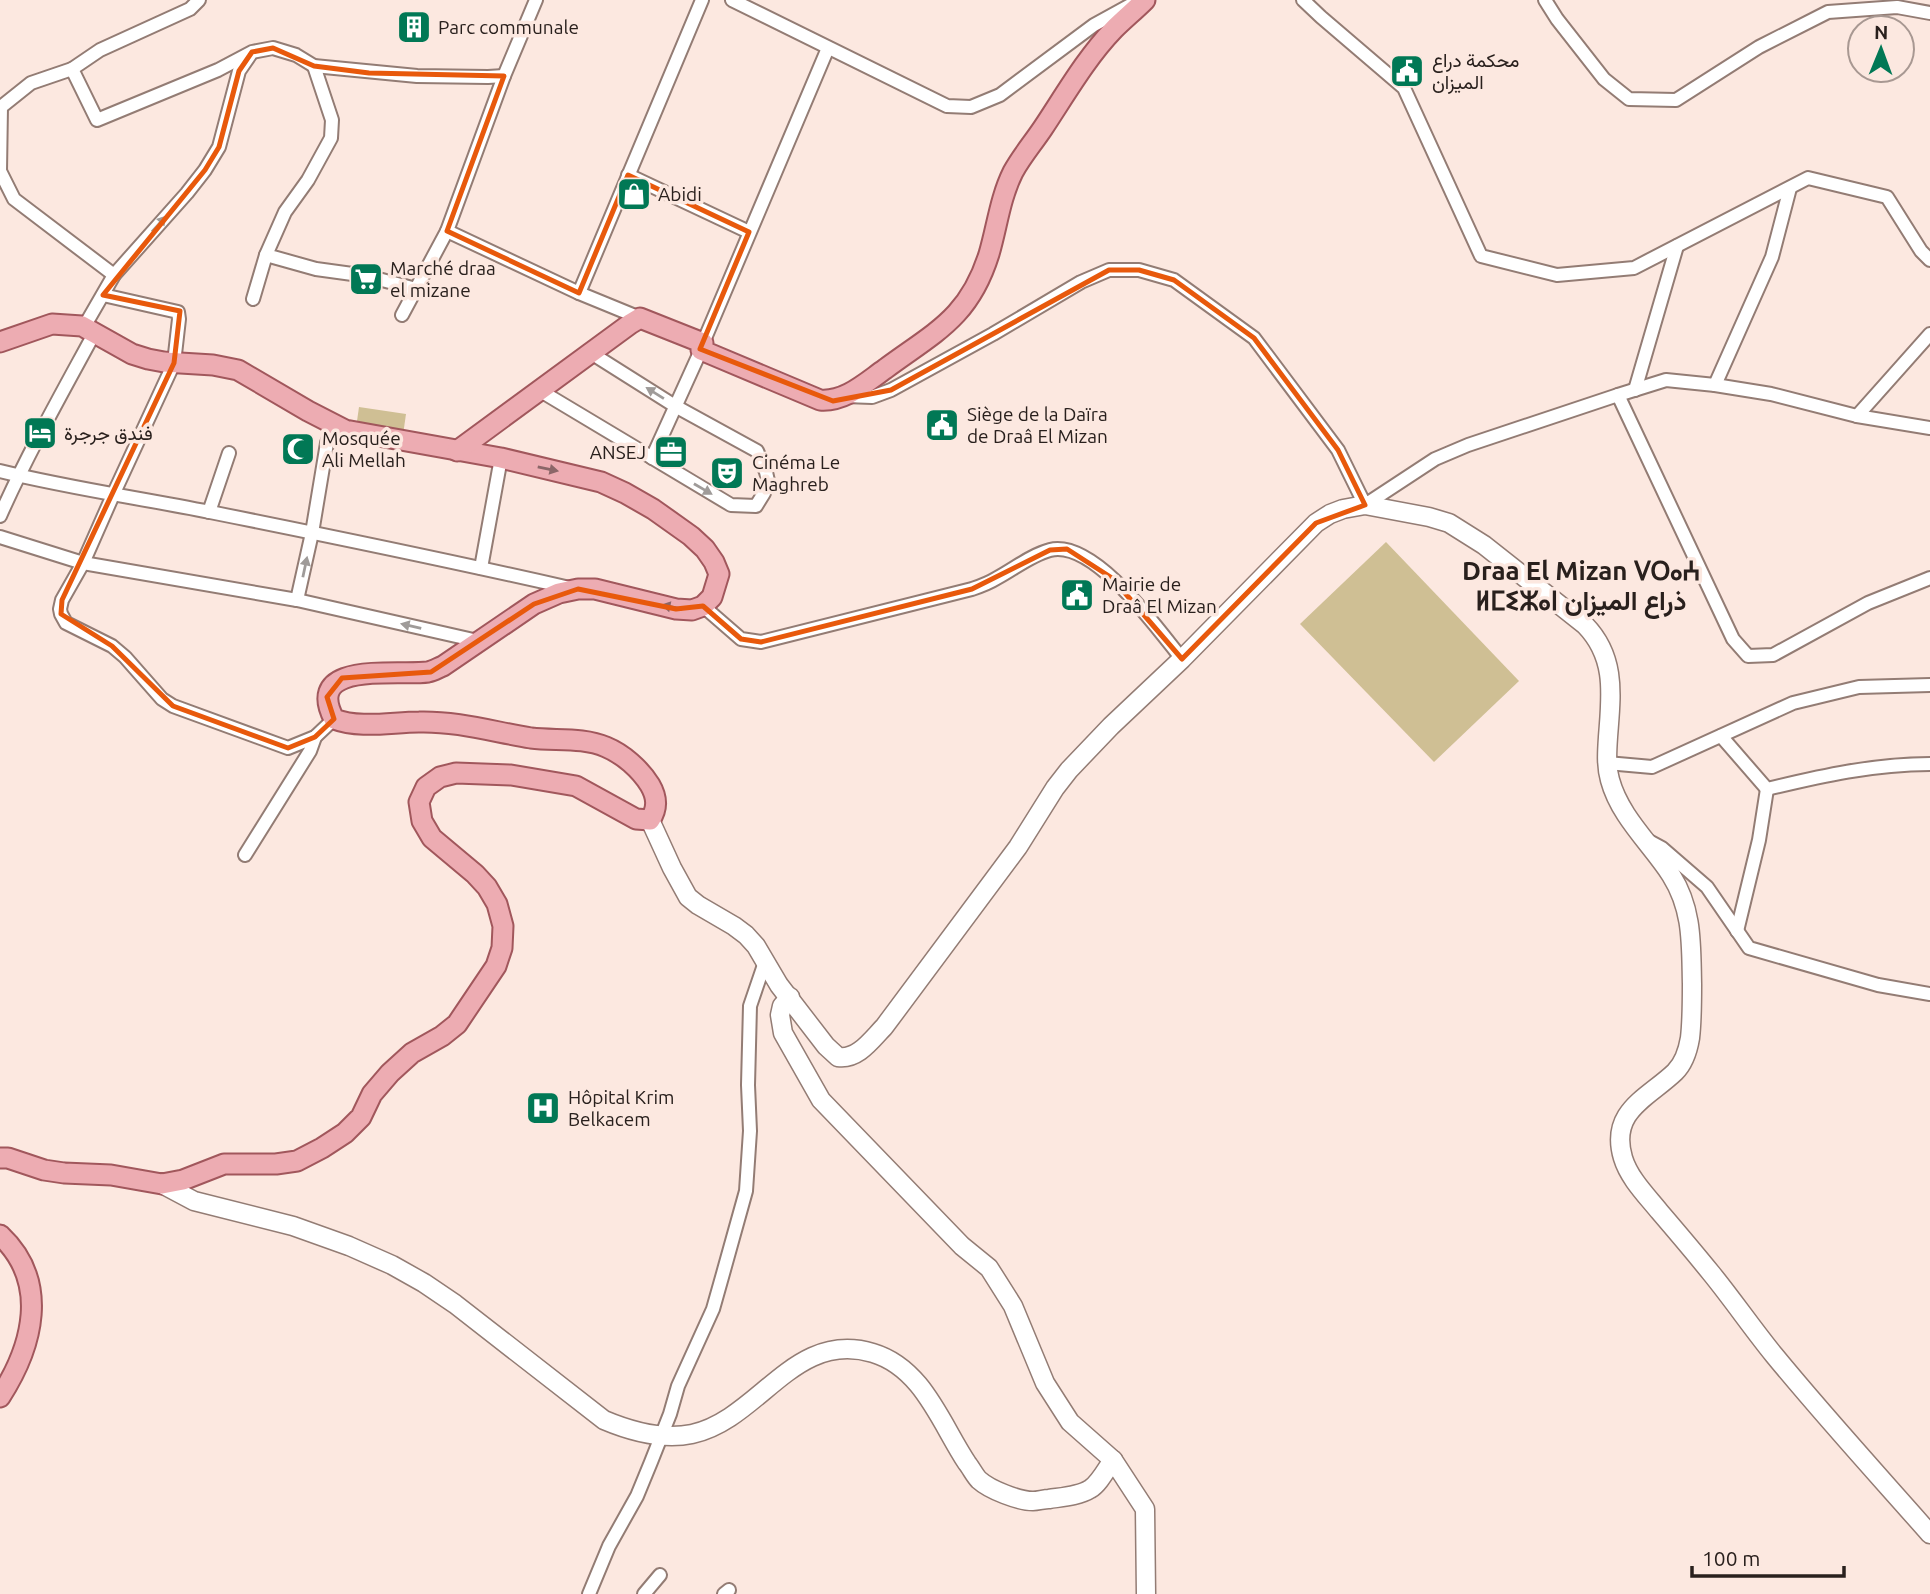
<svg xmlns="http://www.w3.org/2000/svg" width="1930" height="1594" font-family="Ubuntu,Vazirmatn,'Noto Sans Tifinagh',sans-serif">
	<rect width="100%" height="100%" fill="#fce8e0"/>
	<!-- green -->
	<g fill="#cfbf94">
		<path d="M359,407L406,414L403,435L356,428Z"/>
		<path d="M1386,542L1519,681L1434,762L1300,624Z"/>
	</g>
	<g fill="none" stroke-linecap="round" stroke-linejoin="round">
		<!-- street casing -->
		<g stroke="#937c74" stroke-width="16">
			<g id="street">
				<path d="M199,0L190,9L100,50L72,69L97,120L218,70L252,52L273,48L296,55L314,66L417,76L488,77L504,76"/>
				<path d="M536,0L504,76L447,231L579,293L640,318"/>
				<path d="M732,0L947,106L971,107L1000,95L1094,25L1134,3"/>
				<path d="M1303,0L1321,17L1404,88L1481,256L1557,275L1634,268L1808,178L1887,197L1921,251L1930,260"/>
				<path d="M1545,0L1557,19L1604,79L1629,99L1676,100L1759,47L1828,12L1897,7L1930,13"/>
				<path d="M314,66L332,120L331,138L308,180L285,212L266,255L316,269L367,276L416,289"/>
				<path d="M72,69L31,83L1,107L0,171L14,199L114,275"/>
				<path d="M628,175L749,232"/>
				<path d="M579,293L702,0"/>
				<path d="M103,295L178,312L179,319L174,363L113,495L83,563L62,600L60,609L61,614L66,623L112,646L125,657L162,699L173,706L288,748L315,737L334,719"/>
				<path d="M253,299L266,255"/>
				<path d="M402,315L447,231"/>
				<path d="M84,327L114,275L187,193L205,170L219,147L239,71L250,55"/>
				<path d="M703,343L828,48"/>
				<path d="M1715,385L1772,257L1790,188"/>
				<path d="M539,390L731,505L756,506L764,493L768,481L766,472L757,451L675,406L591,353"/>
				<path d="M1635,390L1677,246"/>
				<path d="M845,396L872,397L891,390L993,334L1081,282L1109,270H1139L1174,280L1254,338L1338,450L1365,505L1435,459L1468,445L1618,395"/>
				<path d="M1857,416L1930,334"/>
				<path d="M1930,428L1857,416L1771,394L1715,385L1666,380L1618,395L1733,639L1748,656L1773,655L1868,603L1930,578"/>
				<path d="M652,458L701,350"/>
				<path d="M0,471C69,488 140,498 210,512C330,536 451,561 570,588"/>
				<path d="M209,512L229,453"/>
				<path d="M0,516C28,453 62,393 95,332"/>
				<path d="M0,537L83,563L297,600L478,641"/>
				<path d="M481,568L501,458"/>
				<path d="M297,600L312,533L327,443L334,425"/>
				<path d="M703,606L741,639L761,642L972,589C981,586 989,583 997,578C1014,569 1031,555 1050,550C1094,539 1157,628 1182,659"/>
				<path d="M1721,736L1767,789C1821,776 1874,764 1930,764"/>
				<path d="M1607,763L1652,767L1793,703L1859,687L1930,685"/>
				<path d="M1649,841L1662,848L1707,887L1749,948L1878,985L1930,994"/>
				<path d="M245,855L310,751L315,737"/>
				<path d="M1737,931L1759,840L1767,789"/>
				<path d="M589,1594L609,1546L637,1496L651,1462L670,1414L678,1386L713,1309L724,1270L746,1191L750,1131L748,1085L750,1006L765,962"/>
				<path d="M644,1594L660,1575"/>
				<path d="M724,1594L729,1590"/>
			</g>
		</g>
		<!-- secondary casing -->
		<g stroke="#937c74" stroke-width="21">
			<g id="secondary">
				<path d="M650,820L672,868L688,897L698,905L734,926L746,935L756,946L779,985L826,1046L838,1057C858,1060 872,1039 884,1027L1018,847L1055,788L1069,770L1111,726L1182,659L1316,523L1330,514L1343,509L1365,505L1429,517L1449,523L1484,545L1585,625C1617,658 1611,696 1608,737C1607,752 1606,766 1610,780C1620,817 1651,844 1671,875C1693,910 1691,944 1692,984C1692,1002 1692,1021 1690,1038C1688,1050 1683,1064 1675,1072C1648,1098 1609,1111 1623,1158C1629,1178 1646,1195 1659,1211C1677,1232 1694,1252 1711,1273C1733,1300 1752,1328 1774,1355C1824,1416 1878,1475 1930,1534"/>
				<path d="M790,997L782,1006L780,1015L783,1033L821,1100L962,1246L989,1268L1013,1306L1045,1383L1070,1422L1113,1460L1145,1509L1146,1594"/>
				<path d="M162,1184L194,1201L293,1226L349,1246L392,1265L424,1283L455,1304L604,1420C630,1431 663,1440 692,1434C760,1419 794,1329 873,1353C923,1368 941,1424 967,1463C971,1468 975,1476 979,1480C990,1490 1019,1501 1033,1501C1038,1501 1044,1499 1049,1499C1062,1497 1079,1496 1090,1489C1099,1484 1107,1468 1113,1460"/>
			</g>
		</g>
		<!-- primary casing -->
		<g stroke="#a1575c" stroke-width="23">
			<g id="primary">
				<path d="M0,342L52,324L82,326L132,354L148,359L164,362L213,365L238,370L308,411L345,430L501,458L601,482L625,493L653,509L691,536L705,549L714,562L719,574L712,597L703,606L692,610L676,609L595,589H578L559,593L534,604L443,666C438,668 433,671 428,672C398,676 303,660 334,719C360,729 392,722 419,722C457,721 494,732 531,738C555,741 583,737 606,747C623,754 640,769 650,785C657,797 658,808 650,820L636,819L576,786L511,775L456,773L440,777L426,787L419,802L422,821L432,838L475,874L487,887L497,904L503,926L502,948L496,966L457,1024L442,1036L412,1053L390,1073L372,1094L361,1117L345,1133L322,1148L297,1161L276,1164H224L183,1180L162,1184L111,1175L64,1173L44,1170L8,1158H0"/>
				<path d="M457,451L630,324L640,318L703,343L701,350L820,400C845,402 865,383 885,369C935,332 969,318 989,254C997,227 1000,198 1013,172C1021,157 1033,143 1043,128C1065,95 1086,58 1114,29C1124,19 1135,10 1145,0"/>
				<path d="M0,1235C50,1282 33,1346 0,1397"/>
			</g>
		</g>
		<!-- street -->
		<use href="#street" stroke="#fff" stroke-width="12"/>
		<!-- secondary -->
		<use href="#secondary" stroke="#fff" stroke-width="18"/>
		<!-- primary -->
		<use href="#primary" stroke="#edacb2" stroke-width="19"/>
	</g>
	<!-- one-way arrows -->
	<defs><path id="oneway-solid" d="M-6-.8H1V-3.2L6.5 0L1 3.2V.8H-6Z" transform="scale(1.75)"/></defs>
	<g fill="#9f9b99">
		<use href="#oneway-solid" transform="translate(159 224) rotate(-48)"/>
		<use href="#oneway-solid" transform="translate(655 393) rotate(-148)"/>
		<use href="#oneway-solid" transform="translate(703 489) rotate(30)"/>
		<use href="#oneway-solid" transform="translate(305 567) rotate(-78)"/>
		<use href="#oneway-solid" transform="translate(411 626) rotate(-167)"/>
	</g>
	<g fill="#8b6668">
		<use href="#oneway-solid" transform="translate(548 469) rotate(12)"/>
		<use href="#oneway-solid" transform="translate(672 607) rotate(-169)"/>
	</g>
	<!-- marked area -->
	<path fill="none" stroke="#e8590c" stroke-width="5" stroke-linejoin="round" d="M273,48L314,66L369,73L504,76L447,231L579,293L628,175L749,232L700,349L833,401L891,390L1109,270H1139L1174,280L1254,338L1338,450L1365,505L1316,523L1182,659L1112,578L1067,549L1050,550L972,589L761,642L741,639L703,606L676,609L578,589L534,604L431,672L342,678L327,697L334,719L315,737L288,748L173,706L112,646L61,614L62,600L174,363L180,311L103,295L205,170L219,147L239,71L252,52Z"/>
	<!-- icons -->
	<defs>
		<g id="building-square" transform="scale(1.75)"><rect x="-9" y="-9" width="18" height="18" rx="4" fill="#017855" stroke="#fce8e0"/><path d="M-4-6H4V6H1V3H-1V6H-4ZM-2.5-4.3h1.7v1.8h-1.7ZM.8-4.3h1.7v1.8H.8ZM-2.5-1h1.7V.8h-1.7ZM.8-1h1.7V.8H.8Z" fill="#fff"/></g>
		<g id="civic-square" transform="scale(1.75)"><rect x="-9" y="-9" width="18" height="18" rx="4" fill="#017855" stroke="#fce8e0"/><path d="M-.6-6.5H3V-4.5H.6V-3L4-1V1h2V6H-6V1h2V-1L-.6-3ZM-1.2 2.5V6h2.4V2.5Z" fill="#fff"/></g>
		<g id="shop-square" transform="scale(1.75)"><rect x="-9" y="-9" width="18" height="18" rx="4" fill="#017855" stroke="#fce8e0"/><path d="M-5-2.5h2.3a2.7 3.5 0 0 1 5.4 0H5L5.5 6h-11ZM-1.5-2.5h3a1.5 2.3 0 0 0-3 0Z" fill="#fff"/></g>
		<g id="supermarket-square" transform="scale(1.75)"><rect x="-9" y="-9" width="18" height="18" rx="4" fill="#017855" stroke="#fce8e0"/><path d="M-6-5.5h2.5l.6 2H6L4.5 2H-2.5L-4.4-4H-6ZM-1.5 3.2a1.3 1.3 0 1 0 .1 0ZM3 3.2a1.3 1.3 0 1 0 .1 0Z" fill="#fff"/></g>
		<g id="hotel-square" transform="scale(1.75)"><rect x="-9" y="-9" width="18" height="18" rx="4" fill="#017855" stroke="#fce8e0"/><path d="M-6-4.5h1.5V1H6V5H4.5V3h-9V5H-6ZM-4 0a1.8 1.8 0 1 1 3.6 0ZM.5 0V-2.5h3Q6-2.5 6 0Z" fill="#fff"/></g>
		<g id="mosque-square" transform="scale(1.75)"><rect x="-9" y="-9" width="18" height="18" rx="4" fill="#017855" stroke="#fce8e0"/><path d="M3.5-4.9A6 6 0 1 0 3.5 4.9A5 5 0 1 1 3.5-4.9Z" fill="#fff"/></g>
		<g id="office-square" transform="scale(1.75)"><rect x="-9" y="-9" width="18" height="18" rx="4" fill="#017855" stroke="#fce8e0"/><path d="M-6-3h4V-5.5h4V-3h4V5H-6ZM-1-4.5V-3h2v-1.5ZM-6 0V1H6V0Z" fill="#fff"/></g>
		<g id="theatre-square" transform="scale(1.75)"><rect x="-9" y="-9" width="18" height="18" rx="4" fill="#017855" stroke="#fce8e0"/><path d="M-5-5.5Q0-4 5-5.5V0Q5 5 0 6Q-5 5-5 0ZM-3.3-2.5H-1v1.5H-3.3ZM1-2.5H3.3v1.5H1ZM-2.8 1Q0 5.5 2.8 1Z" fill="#fff"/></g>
		<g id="hospital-square" transform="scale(1.75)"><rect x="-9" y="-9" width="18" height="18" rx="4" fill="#017855" stroke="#fce8e0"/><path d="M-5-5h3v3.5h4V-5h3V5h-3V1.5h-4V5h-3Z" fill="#fff"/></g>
	</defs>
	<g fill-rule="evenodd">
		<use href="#building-square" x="414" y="27"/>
		<use href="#civic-square" x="1407" y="71"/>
		<use href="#shop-square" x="634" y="194"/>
		<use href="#supermarket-square" x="366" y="279"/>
		<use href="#civic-square" x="942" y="425"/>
		<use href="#hotel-square" x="40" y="433"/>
		<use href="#mosque-square" x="298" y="449"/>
		<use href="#office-square" x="671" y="452"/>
		<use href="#theatre-square" x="727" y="473"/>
		<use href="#civic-square" x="1077" y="595"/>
		<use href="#hospital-square" x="543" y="1108"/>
	</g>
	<g text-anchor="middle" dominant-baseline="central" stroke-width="7" stroke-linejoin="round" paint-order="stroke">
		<!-- poi labels -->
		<g font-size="19" fill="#29201d" stroke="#fce8e0" text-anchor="start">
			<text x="438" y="27">Parc communale</text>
			<text x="1432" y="60">محكمة دراع<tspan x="1432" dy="22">الميزان</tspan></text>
			<text x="658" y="194">Abidi</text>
			<text x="390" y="268">Marché draa<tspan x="390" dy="22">el mizane</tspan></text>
			<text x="967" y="414">Siège de la Daïra<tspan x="967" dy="22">de Draâ El Mizan</tspan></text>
			<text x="64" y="433">فندق جرجرة</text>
			<text x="322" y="438">Mosquée<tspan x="322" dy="22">Ali Mellah</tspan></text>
			<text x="646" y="452" text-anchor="end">ANSEJ</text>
			<text x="752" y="462">Cinéma Le<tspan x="752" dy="22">Maghreb</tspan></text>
			<text x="1102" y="584">Mairie de<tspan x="1102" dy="22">Draâ El Mizan</tspan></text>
			<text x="568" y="1097">Hôpital Krim<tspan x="568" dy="22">Belkacem</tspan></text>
		</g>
		<!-- district labels -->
		<g font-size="26" font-weight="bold" fill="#29201d" stroke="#fce8e0">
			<text x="1581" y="570">Draa El Mizan ⴸⵔⴰⵄ<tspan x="1581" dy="30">ⵍⵎⵉⵣⴰⵏ ذراع الميزان</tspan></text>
		</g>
	</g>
	<!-- north arrow -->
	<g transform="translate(1881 49) rotate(1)"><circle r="33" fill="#fce8e0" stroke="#a89892" stroke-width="2"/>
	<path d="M0-5L12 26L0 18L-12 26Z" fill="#017855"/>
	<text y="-10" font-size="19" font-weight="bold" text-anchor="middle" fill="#29201d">N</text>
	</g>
	<!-- scale -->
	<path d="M1692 1566v10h152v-10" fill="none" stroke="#29201d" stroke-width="3.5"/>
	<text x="1702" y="1566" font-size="21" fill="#29201d" stroke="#fce8e0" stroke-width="5" paint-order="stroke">100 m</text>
</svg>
